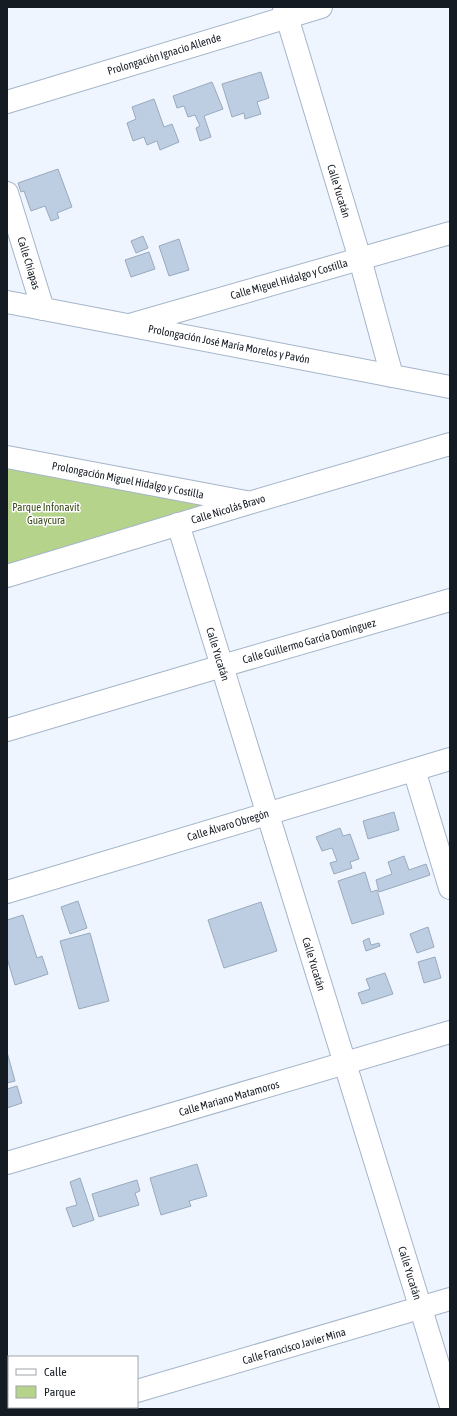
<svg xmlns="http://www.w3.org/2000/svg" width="457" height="1416" font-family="'Asap Condensed',sans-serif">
	<rect width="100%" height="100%" fill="#eef5fe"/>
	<!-- green -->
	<path fill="#b6d38c" d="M7,467L229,504L7,564Z"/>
	<!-- building -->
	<g fill="#bdcde2" stroke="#9aaabe">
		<path d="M261,72L269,98L257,102L261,114L245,119L244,113L232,117L222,84Z"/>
		<path d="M212,82L223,109L204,116L211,137L200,141L196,128L200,126L195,115L188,117L184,106L177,108L173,96Z"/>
		<path d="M154,99L164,127L172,124L179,142L160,150L157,141L147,145L144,137L133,141L127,123L136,119L132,107Z"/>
		<path d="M58,169L72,207L57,213L59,218L51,221L45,206L31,211L24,191L21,192L18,183Z"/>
		<path d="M143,236L148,248L136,253L131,241Z"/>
		<path d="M179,239L189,270L169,276L159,246Z"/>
		<path d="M149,252L155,269L131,277L125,260Z"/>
		<path d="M394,812L399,830L368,839L363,821Z"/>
		<path d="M340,828L343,836L350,834L359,859L350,862L352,868L334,874L330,863L337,861L332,848L322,851L316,837Z"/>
		<path d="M404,856L409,870L426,864L430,875L379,892L376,880L392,874L388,862Z"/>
		<path d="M365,872L371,892L377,890L384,914L352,924L338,881Z"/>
		<path d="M78,901L87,928L70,934L61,907Z"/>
		<path d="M261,902L277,951L224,968L208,920Z"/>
		<path d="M23,915L37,958L42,956L48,974L15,985L7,958V920Z"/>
		<path d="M428,927L434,947L417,953L410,934Z"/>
		<path d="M90,933L109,1001L79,1009L60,941Z"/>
		<path d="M369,938L371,945L379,943L380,946L366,951L363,941Z"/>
		<path d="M435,957L441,978L424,983L418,962Z"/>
		<path d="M385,973L393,994L362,1004L358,993L370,989L366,979Z"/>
		<path d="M7,1052L15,1081L7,1083Z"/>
		<path d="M17,1086L22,1103L7,1108V1089Z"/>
		<path d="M197,1164L207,1196L189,1201L191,1206L161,1215L150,1178Z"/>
		<path d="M80,1178L94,1220L73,1227L66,1208L77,1205L70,1182Z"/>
		<path d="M137,1180L140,1191L135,1193L139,1205L99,1217L92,1194Z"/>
	</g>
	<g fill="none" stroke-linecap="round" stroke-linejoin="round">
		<!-- minor casing -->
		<g stroke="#a5b5ca" stroke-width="24">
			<g id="minor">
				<path d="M284,7L360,259L392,376"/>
				<path d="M7,102L321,7"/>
				<path d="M7,193L43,309"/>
				<path d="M7,302L450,387"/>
				<path d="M133,324L450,233"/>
				<path d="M7,457L246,502"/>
				<path d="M178,524L450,1403"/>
				<path d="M7,576L249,503L450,444"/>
				<path d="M7,730L222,666L450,600"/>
				<path d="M414,770L450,888"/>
				<path d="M7,892L450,759"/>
				<path d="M7,1163L450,1032"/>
				<path d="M137,1391L450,1299"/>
				<path d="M77,1409L84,1407"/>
			</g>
		</g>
		<!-- minor -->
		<use href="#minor" stroke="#fff" stroke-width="22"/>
	</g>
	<g text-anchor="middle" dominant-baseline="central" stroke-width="3" stroke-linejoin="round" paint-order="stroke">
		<!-- street labels -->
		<g font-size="11" fill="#151b23" stroke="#fff">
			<text transform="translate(164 54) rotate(-17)">Prolongación Ignacio Allende</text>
			<text transform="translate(339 191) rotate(73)">Calle Yucatán</text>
			<text transform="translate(29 263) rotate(73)">Calle Chiapas</text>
			<text transform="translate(289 279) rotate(-16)">Calle Miguel Hidalgo y Costilla</text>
			<text transform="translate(229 344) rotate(11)">Prolongación José María Morelos y Pavón</text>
			<text transform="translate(128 480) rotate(11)">Prolongación Miguel Hidalgo y Costilla</text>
			<text transform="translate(228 509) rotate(-17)">Calle Nicolás Bravo</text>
			<text transform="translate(309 641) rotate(-16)">Calle Guillermo García Domínguez</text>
			<text transform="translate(218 654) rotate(73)">Calle Yucatán</text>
			<text transform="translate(228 825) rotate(-17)">Calle Álvaro Obregón</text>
			<text transform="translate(314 964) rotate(73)">Calle Yucatán</text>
			<text transform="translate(229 1098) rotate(-16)">Calle Mariano Matamoros</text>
			<text transform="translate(410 1273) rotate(73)">Calle Yucatán</text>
			<text transform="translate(294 1346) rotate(-16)">Calle Francisco Javier Mina</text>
		</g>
		<!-- park labels -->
		<g font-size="11" fill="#374915" stroke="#fff">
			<text x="46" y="507">Parque Infonavit<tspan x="46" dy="13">Guaycura</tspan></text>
		</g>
	</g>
	<!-- border -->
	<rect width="457" height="1416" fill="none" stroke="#151b23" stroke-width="16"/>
	<!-- legend -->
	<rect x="8" y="1356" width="130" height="52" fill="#ffffff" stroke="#a1a4a7"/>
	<rect x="16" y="1369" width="20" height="6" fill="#ffffff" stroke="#a1a4a7"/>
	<text x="44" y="1376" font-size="12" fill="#151b23">Calle</text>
	<rect x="16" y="1386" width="20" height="12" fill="#b6d38c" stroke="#a1a4a7"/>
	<text x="44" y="1396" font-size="12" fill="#151b23">Parque</text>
</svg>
